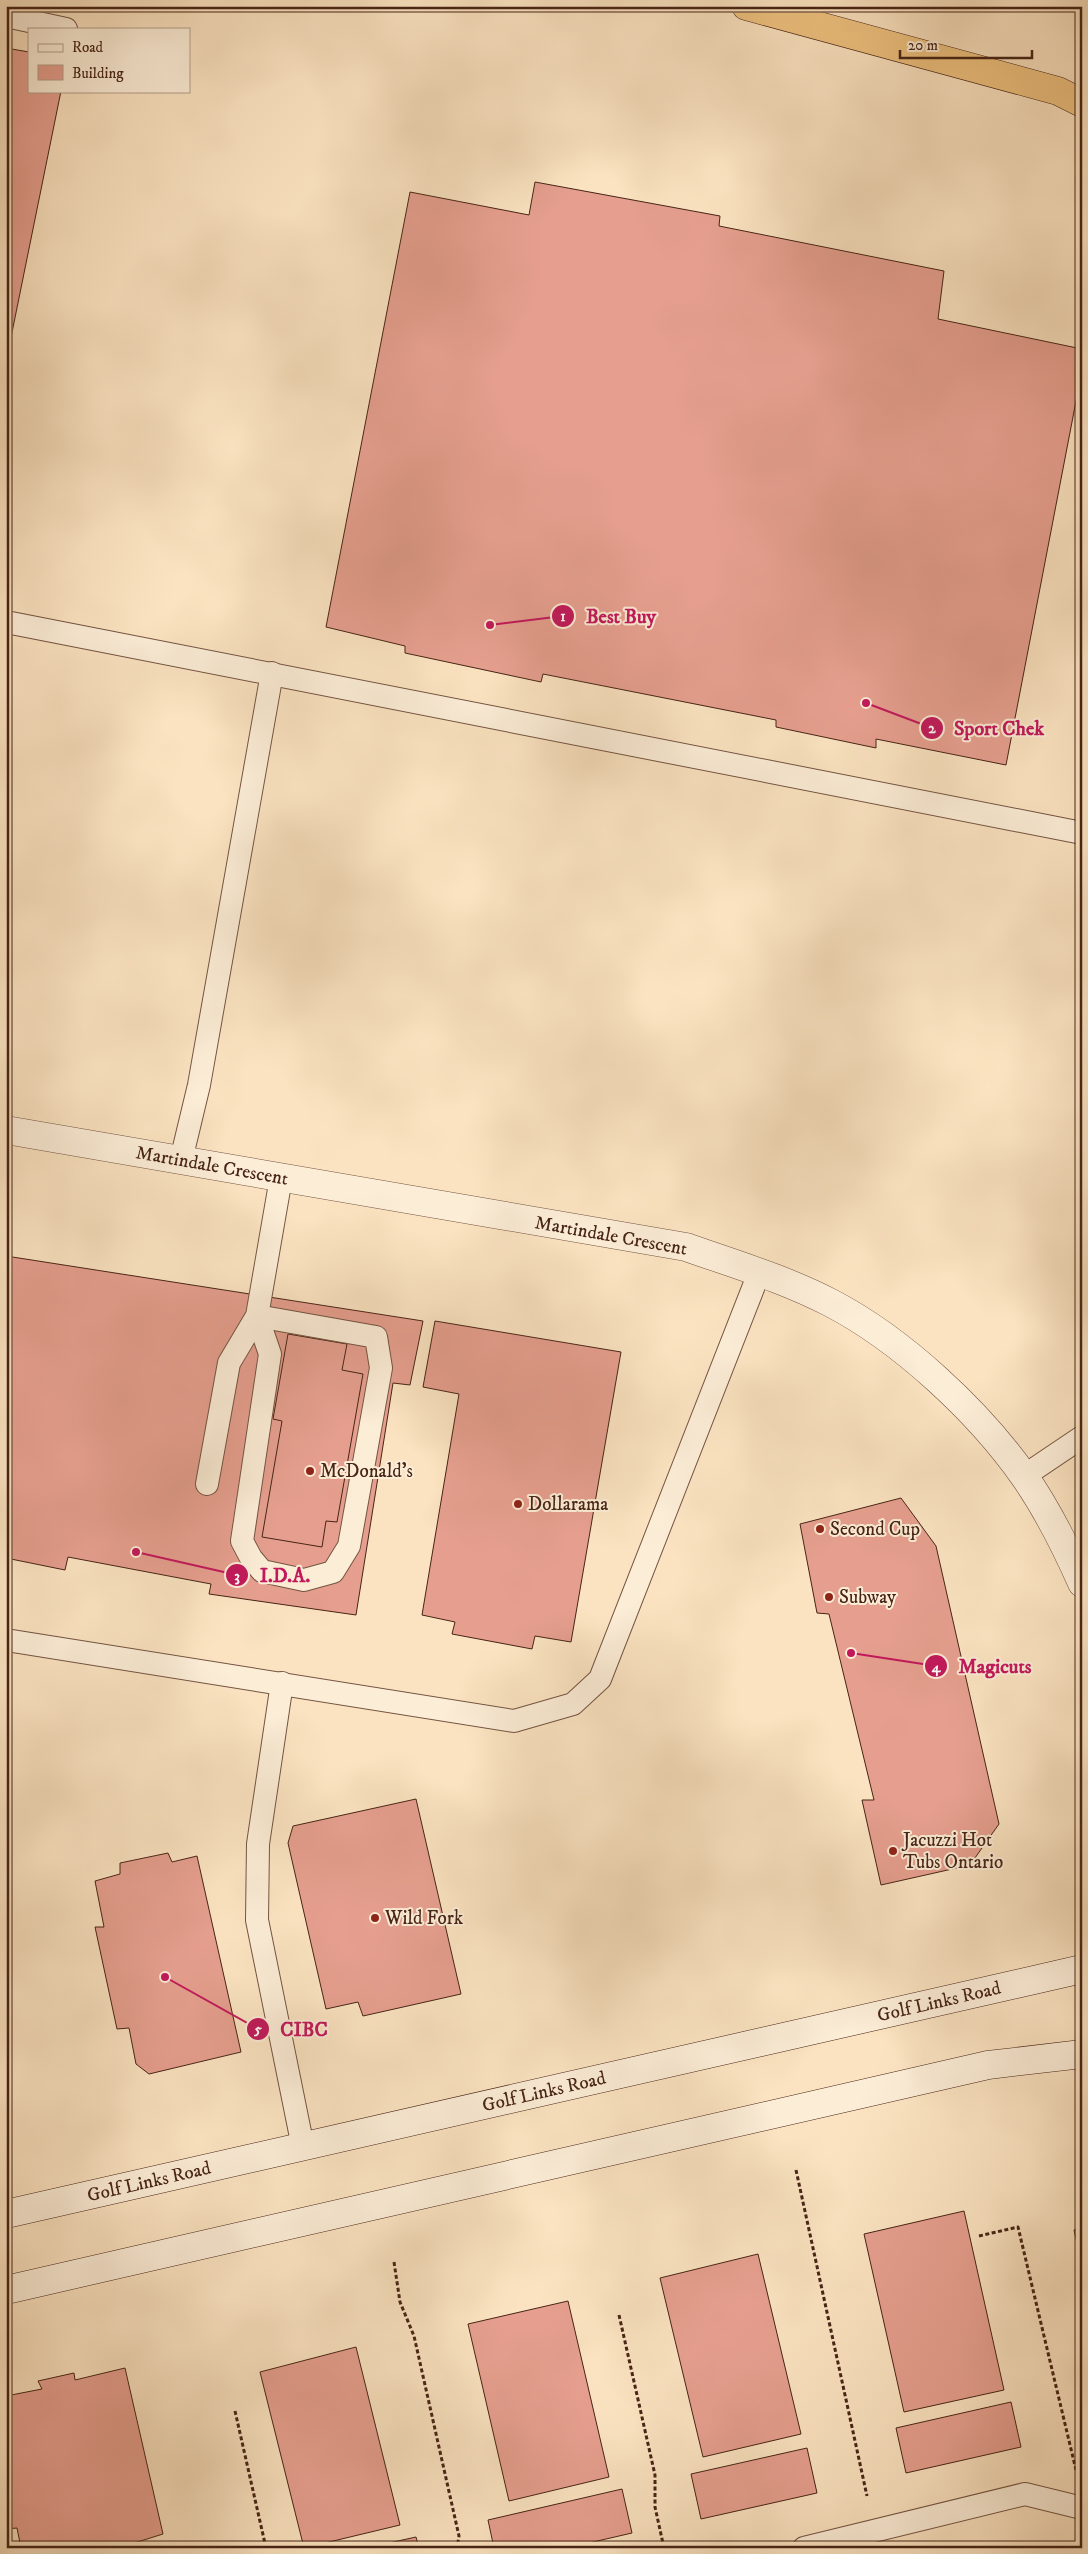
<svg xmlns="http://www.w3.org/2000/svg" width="1088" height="2554" font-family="'IM FELL DW Pica',serif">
	<rect width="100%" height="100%" fill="#fbe3c1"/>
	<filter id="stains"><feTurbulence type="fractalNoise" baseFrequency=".004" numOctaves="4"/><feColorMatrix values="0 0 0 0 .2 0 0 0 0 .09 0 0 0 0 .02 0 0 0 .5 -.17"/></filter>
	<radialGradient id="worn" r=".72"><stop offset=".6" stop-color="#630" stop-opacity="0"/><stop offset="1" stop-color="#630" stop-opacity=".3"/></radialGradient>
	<!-- building -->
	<g fill="#e69f8f" stroke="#472416">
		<path d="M6,48L29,52V91H61L6,362Z"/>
		<path d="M535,182L720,216L719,226L944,271L938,319L1082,349V370L1006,765L876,739V748L776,727V720L543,674L541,682L405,653V646L326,627L410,192L529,215Z"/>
		<path d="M6,1256L423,1321L410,1385L393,1383L356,1615L209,1594L211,1584L68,1557L65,1570L6,1558Z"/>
		<path d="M435,1321L621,1352L571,1642L535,1636L532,1649L452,1634L455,1622L422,1615L459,1394L423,1387Z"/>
		<path d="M288,1334L347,1344L342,1370L363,1374L337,1522L326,1521L322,1547L262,1537L282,1421L273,1419Z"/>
		<path d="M901,1498L936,1546L999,1824L970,1865L881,1885L862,1800H874L829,1614L817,1613L800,1524Z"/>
		<path d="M416,1799L461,1994L363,2016L358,2002L326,2009L288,1843L293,1826Z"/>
		<path d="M168,1853L172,1862L197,1856L241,2052L149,2074L136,2064L129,2028L117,2029L95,1927H104L95,1881L120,1874V1863Z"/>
		<path d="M964,2211L1004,2390L904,2412L864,2234Z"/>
		<path d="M1082,2228V2266L1074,2230Z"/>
		<path d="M758,2254L801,2434L703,2457L660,2278Z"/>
		<path d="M568,2301L609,2477L509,2501L468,2324Z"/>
		<path d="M356,2347L400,2525L304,2548L260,2372Z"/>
		<path d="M125,2368L163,2534L131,2544L132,2548H21L17,2528L6,2529V2396L42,2389L38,2381L74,2373L75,2380Z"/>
		<path d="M1011,2402L1021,2447L906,2473L896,2428Z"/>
		<path d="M807,2448L817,2493L701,2519L691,2474Z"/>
		<path d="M622,2489L632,2533L567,2548H494L488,2520Z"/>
		<path d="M416,2537L419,2548H366Z"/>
	</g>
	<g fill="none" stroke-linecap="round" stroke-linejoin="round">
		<!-- lane casing -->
		<g stroke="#745441" stroke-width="24">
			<g id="lane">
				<path d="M6,16L66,29"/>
				<path d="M6,622L1082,833"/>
				<path d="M181,1160L199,1085L272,673"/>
				<path d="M257,1316L376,1337L381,1368L349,1546L333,1572L304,1580L262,1571L251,1558L242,1541L270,1354Z"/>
				<path d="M1024,1476L1082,1437"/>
				<path d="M207,1484L229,1363L257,1316L281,1178"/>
				<path d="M6,1640L514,1721L573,1704L600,1679L759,1273"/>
				<path d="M282,1683L258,1844L257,1920L303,2147"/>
				<path d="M804,2548L1025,2494L1082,2508"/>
			</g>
		</g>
		<!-- street casing -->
		<g stroke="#745441" stroke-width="29">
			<path id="street" d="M6,1130L686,1247C734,1264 785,1279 831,1303C902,1340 978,1411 1024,1476C1047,1509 1066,1547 1082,1583"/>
		</g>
		<!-- secondary casing -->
		<g stroke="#472416" stroke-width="29">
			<g id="secondary">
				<path d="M6,2214L1082,1969"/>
				<path d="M6,2290L988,2065L1082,2054"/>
			</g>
		</g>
		<!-- highway casing -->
		<g stroke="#472416" stroke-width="29">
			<path id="highway" d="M746,6L1058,91L1082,103"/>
		</g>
		<!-- path -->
		<g stroke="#472416" stroke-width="3" stroke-dasharray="4 2.5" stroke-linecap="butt">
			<path d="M796,2170L867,2496"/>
			<path d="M979,2236L1018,2227L1076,2470"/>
			<path d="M394,2262L400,2302L414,2336L459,2536L457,2548"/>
			<path d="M619,2315L655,2475V2507L664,2548"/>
			<path d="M235,2411L266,2548"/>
		</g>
		<!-- lane -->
		<use href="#lane" stroke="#fcedd7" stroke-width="22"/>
		<!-- street -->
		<use href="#street" stroke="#fcedd7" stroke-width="28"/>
		<!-- secondary -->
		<use href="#secondary" stroke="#fcedd7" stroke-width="28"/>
		<!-- highway -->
		<use href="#highway" stroke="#eec280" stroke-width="28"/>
	</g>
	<!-- markers -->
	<g fill="#8f2418" stroke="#fcedd7" stroke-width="2">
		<circle cx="310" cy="1471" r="5"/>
		<circle cx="518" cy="1504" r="5"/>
		<circle cx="820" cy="1529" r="5"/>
		<circle cx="829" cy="1597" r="5"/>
		<circle cx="893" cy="1851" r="5"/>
		<circle cx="375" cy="1918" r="5"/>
	</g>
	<g text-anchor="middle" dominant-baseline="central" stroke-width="4" stroke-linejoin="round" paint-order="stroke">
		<!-- street labels -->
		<g font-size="19" fill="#472416" stroke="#fcedd7">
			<text transform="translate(212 1166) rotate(10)">Martindale Crescent</text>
			<text transform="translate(611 1236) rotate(10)">Martindale Crescent</text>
			<text transform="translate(939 2002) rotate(-13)">Golf Links Road</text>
			<text transform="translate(544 2092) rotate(-13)">Golf Links Road</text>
			<text transform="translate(149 2182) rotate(-13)">Golf Links Road</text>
		</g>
		<!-- poi labels -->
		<g font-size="19" fill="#472416" stroke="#fcedd7" text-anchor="start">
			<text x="320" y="1471">McDonald's</text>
			<text x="528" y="1504">Dollarama</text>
			<text x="830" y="1529">Second Cup</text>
			<text x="839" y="1597">Subway</text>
			<text x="903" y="1840">Jacuzzi Hot<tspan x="903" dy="22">Tubs Ontario</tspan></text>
			<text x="385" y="1918">Wild Fork</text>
		</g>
	</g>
	<!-- callouts -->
	<path fill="none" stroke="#c2185b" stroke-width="2" d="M490 625L563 616M866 703L932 728M136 1552L237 1575M851 1653L936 1666M165 1977L258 2029"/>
	<g fill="#c2185b" stroke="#fcedd7" stroke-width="2">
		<circle cx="490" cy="625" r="5"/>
		<circle cx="866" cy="703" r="5"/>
		<circle cx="136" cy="1552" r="5"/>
		<circle cx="851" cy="1653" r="5"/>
		<circle cx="165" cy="1977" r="5"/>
		<circle cx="563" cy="616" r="12"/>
		<circle cx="932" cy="728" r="12"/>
		<circle cx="237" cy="1575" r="12"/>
		<circle cx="936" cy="1666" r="12"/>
		<circle cx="258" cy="2029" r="12"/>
	</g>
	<g font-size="15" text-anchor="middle" font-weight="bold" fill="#fff">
		<text x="563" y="621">1</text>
		<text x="932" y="733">2</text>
		<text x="237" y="1581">3</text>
		<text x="936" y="1672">4</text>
		<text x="258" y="2034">5</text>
	</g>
	<g font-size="20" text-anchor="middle" font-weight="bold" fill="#c2185b" stroke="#fcedd7" stroke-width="4" stroke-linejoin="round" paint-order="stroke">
		<text x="621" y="623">Best Buy</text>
		<text x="999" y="735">Sport Chek</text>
		<text x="285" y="1582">I.D.A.</text>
		<text x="995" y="1673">Magicuts</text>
		<text x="304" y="2036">CIBC</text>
	</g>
	<!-- margin -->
	<rect width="1088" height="2554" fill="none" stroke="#fbe3c1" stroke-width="25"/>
	<rect x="8" y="8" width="1073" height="2539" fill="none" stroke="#472416" stroke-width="2.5"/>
	<rect x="12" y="12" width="1063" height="2529" fill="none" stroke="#472416"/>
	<!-- legend -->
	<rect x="28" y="28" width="162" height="65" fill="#fcedd7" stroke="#b49d8a"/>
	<rect x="38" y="44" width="25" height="8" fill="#fcedd7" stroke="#b49d8a"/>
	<text x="72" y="52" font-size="15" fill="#472416">Road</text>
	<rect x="38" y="65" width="25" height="15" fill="#e69f8f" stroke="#b49d8a"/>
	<text x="72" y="78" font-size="15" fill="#472416">Building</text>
	<!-- scale -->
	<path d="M900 50v8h132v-8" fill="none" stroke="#472416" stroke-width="2.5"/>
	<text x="908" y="50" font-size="15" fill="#472416" stroke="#fcedd7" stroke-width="4" paint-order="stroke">20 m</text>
	<rect width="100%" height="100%" filter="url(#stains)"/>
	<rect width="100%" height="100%" fill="url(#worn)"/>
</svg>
